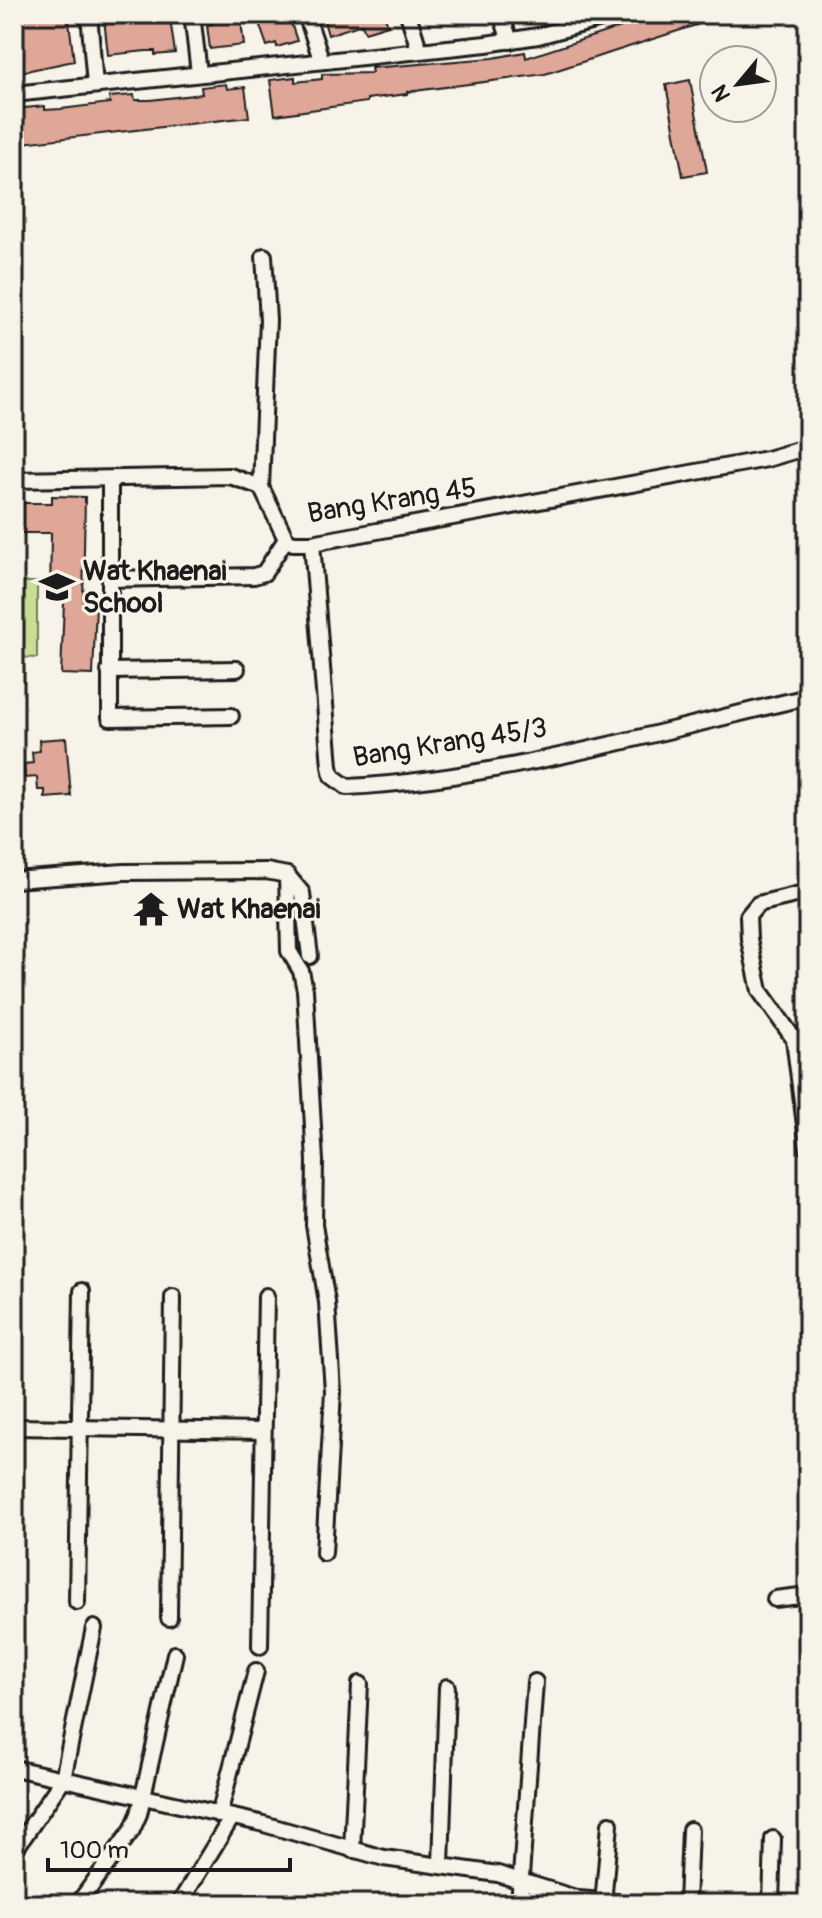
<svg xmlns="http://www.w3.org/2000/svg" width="822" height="1918" font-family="Pangolin,sans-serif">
	<rect width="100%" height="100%" fill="#f7f3e8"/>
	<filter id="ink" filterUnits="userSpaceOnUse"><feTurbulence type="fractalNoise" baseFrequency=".0125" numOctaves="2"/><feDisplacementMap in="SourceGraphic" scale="16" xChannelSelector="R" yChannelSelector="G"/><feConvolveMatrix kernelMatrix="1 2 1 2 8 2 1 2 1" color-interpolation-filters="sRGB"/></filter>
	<g filter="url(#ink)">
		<!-- green -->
		<path fill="#c7de93" stroke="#727d58" stroke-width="2" d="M14,582H37V658L14,657Z"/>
		<!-- building -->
		<g fill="#dfa798" stroke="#1c1c1c" stroke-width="2">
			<path d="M14,14H68L74,61L16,73Z"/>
			<path d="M211,14H240L244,45L210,49L207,25L212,24Z"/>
			<path d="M256,14H288L297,41L277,47L276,43L267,46Z"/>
			<path d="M322,14H384L388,25L365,32L362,24L328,35Z"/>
			<path d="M661,14L721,17L545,74L407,92V94L367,99V102L275,115L270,80L295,77V82L322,79V74L372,73L371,68L493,58L525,52L526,58Z"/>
			<path d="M134,16L135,22L170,18L175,53L155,55V51H146L108,55L104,19Z"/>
			<path d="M690,80L707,172L683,176L666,85Z"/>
			<path d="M226,84L227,89L245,87L249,117L14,144V109L45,106V110L61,109L110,103L109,97L134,95L135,100H150L202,94L201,87Z"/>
			<path d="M52,496L85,497L83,604L96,605L93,675L61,674L64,602H50L51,533H14V503H52Z"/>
			<path d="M66,738L71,796L45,798V790H38L37,777L25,778L24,764L33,763L32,752L40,751L39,740Z"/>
		</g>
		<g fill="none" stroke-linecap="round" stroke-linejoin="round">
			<!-- minor casing -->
			<g stroke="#1c1c1c" stroke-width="20">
				<g id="minor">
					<path d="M89,14L95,85"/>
					<path d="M192,14L199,73"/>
					<path d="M306,14L321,59"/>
					<path d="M408,14L419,49"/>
					<path d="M501,14L510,41"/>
					<path d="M14,94L486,44L538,36L620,14"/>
					<path d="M14,480L230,476L261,487L286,539L293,543H312L767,459L808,447"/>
					<path d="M110,480V718L231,716"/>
					<path d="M261,487L268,320L264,256"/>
					<path d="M312,543L330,766L332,776L347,787C496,780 663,730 808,697"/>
					<path d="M110,579L254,576L264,573L286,539"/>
					<path d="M109,671L237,669"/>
					<path d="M287,875L302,893L310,956"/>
					<path d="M14,880L124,872L266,871L287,875L289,951L301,971L305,990L315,1161L314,1225L327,1302L333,1391L324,1553"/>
					<path d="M808,892L758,904L748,916L749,939L760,991L794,1039L808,1149"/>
					<path d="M14,1427L263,1431"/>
					<path d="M775,1599L808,1595"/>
					<path d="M77,1602L82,1291"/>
					<path d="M169,1618L173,1297"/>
					<path d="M260,1646L266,1296"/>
					<path d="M14,1768L260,1823L384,1858L498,1874L579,1899L637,1904"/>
					<path d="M219,1815L256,1671"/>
					<path d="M352,1850L360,1684"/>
					<path d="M14,1851L63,1779L94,1628"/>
					<path d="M441,1865L447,1687"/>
					<path d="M78,1904L132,1830L139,1814L175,1654"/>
					<path d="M179,1904L232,1817"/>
					<path d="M519,1904L535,1682"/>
					<path d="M603,1904L610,1824"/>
					<path d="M687,1904L690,1830"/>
					<path d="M771,1904L773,1839"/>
				</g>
			</g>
			<!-- minor -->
			<use href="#minor" stroke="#f7f3e8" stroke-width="14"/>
		</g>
	</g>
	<!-- icons -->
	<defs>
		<g id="school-bare" transform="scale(2.76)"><path d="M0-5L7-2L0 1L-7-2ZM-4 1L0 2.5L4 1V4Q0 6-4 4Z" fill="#1c1c1c" stroke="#f7f3e8" stroke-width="2.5" paint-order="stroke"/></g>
		<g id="temple-bare" transform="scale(2.76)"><path d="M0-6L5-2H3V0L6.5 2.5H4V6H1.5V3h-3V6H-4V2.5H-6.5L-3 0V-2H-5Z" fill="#1c1c1c" stroke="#f7f3e8" stroke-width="2.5" paint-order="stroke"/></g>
	</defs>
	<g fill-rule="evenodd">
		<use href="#school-bare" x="57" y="587"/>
		<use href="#temple-bare" x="151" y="909"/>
	</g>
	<g text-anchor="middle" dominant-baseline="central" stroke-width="6" stroke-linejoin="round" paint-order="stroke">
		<!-- street labels -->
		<g font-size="28" fill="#1c1c1c" stroke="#f7f3e8">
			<text transform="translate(392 501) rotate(-9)">Bang Krang 45</text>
			<text transform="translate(450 743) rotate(-9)">Bang Krang 45/3</text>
		</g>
		<!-- poi labels -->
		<g font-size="28" font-weight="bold" fill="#1c1c1c" stroke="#f7f3e8" text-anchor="start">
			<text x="83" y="571">Wat Khaenai<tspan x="83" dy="32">School</tspan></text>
			<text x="177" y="909">Wat Khaenai</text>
		</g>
	</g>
	<!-- margin -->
	<rect width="822" height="1918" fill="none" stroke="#f7f3e8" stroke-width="48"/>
	<rect x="24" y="24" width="774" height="1870" fill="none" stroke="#1c1c1c" stroke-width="3" filter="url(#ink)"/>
	<!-- north arrow -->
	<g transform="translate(738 84) rotate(241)"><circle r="38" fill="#f7f3e8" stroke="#9f9d96" stroke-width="2"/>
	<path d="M0-6L14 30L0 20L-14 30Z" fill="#1c1c1c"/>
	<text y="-12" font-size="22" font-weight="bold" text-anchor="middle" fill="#1c1c1c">N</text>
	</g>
	<!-- scale -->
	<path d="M48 1858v12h242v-12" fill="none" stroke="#1c1c1c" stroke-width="4"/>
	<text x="60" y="1858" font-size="24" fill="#1c1c1c" stroke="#f7f3e8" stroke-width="6" paint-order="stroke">100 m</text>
</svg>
